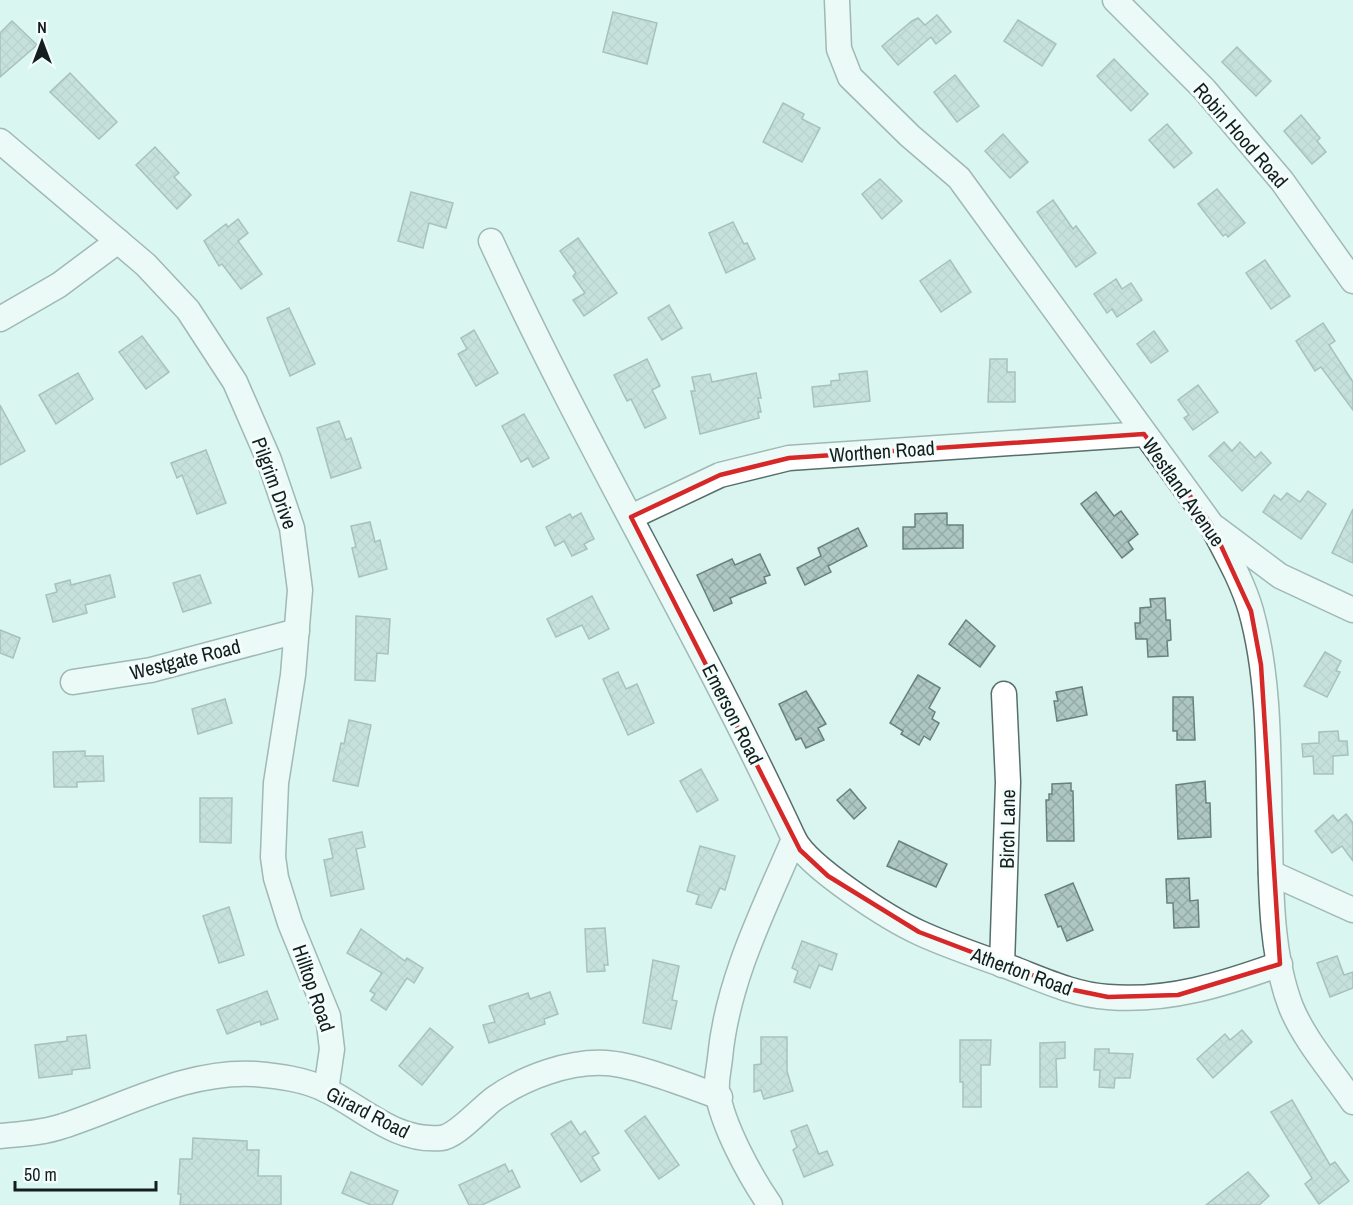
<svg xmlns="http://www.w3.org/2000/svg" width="1353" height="1205" font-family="'Archivo Narrow',sans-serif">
	<defs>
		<pattern id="building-cross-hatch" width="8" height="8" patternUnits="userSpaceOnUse" patternTransform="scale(1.5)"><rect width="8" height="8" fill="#adc6c2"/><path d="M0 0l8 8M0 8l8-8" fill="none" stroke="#94aaa6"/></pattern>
	</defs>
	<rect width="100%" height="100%" fill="#daf5f0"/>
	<!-- building -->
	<g fill="url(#building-cross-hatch)" stroke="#69817d" stroke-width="1.5">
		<path d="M613,12L657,23L647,64L603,52Z"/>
		<path d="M937,15L951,32L936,44L931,37L898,65L882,46L912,21L918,18L925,25Z"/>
		<path d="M1018,20L1056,44L1042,66L1004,41Z"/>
		<path d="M12,21L37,45L0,77V33Z"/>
		<path d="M1237,47L1271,81L1256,96L1222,62Z"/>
		<path d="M1114,59L1148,94L1131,111L1097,76Z"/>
		<path d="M70,73L117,122L99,139L50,92Z"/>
		<path d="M955,75L979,106L957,122L934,92Z"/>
		<path d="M783,103L804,114L802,119L820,128L802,162L763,142Z"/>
		<path d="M1301,115L1320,138L1317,141L1326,152L1312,164L1284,131Z"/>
		<path d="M1167,124L1192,153L1174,168L1149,140Z"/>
		<path d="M1003,134L1028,162L1010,178L985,151Z"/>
		<path d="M155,147L179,173L174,177L191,195L177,209L136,165Z"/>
		<path d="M880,179L902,201L882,219L862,194Z"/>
		<path d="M1217,189L1245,223L1228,237L1226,234L1223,236L1198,204Z"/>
		<path d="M411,192L453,203L446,228L429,223L423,248L398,241Z"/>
		<path d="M1053,200L1073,229L1076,226L1096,253L1076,267L1037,212Z"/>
		<path d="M238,219L248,233L238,241L262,274L241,289L222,264L219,266L204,241L226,224L228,227Z"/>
		<path d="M733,222L744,244L747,243L755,259L726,273L709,233Z"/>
		<path d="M578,238L617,293L584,316L573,300L585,293L573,276L576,273L560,251Z"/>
		<path d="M950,260L971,292L941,312L920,281Z"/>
		<path d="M1265,260L1290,296L1271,309L1246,273Z"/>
		<path d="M1116,279L1122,289L1131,283L1142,300L1117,317L1112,309L1107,313L1094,294Z"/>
		<path d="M669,305L682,328L662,340L648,318Z"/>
		<path d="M289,308L315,364L290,376L267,318Z"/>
		<path d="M1323,323L1335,341L1329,345L1353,382V410L1321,367L1315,371L1296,341Z"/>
		<path d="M474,330L498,373L476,386L458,354L467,349L461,338Z"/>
		<path d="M1154,331L1168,351L1151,363L1137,344Z"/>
		<path d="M142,336L169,372L146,389L119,352Z"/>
		<path d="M647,359L660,386L652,390L666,418L645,428L631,399L627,401L614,375Z"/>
		<path d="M990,359H1007V372H1015V402H988Z"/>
		<path d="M867,371L870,401L814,407L812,387L831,385V381L840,380L839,374Z"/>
		<path d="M78,373L93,399L56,424L39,395Z"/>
		<path d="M756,373L761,398H758L761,412H758L759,418L700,434L691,391H695L692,377L710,374L712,382Z"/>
		<path d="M1198,385L1218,412L1193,430L1184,418L1189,415L1178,400Z"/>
		<path d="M0,405L25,451L0,465Z"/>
		<path d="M524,414L549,458L533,467L528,458L521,462L502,426Z"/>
		<path d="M339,421L346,440L351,438L361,468L331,478L317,428Z"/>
		<path d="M1224,442L1232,451L1240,442L1255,458L1261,452L1271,463L1242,491L1209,456Z"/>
		<path d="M206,450L226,503L197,514L182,475L177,478L171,463Z"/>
		<path d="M1308,491L1326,504L1301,539L1263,512L1274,495L1281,500L1287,493L1300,502Z"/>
		<path d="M1096,492L1114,516L1121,511L1138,534L1128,542L1133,549L1122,558L1081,504Z"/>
		<path d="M1353,509V563L1332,553Z"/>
		<path d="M581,513L594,539L584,544L587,549L572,556L564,541L555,546L546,527L570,514L572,518Z"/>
		<path d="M947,513V525H963V548L903,549V527H915V514Z"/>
		<path d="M370,522L375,542L380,540L387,569L359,577L352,548L356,547L351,526Z"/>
		<path d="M858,528L867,546L828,566L831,572L805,585L797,568L821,556L818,548Z"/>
		<path d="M760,554L770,575L764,577L766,583L730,598L732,603L714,611L697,575L732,559L735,565Z"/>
		<path d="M110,575L115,597L85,605L87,613L53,622L46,595L57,592L55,584L70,580L71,585Z"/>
		<path d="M200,575L211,603L183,612L173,583Z"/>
		<path d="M592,596L609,629L589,639L582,625L556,637L547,619Z"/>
		<path d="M1165,598L1166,620H1170L1171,640L1167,641L1168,656L1148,657L1147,639H1136L1135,623H1140V608L1151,607L1150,599Z"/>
		<path d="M356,616L390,619L388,654L377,653L375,681L355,680Z"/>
		<path d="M966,620L995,646L980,667L949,644Z"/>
		<path d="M0,630L20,638L13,658L0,653Z"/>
		<path d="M1325,652L1341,661L1336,671L1340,672L1327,697L1304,686Z"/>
		<path d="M618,672L626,689L637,684L654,723L628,735L603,679Z"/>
		<path d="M918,675L940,688L929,708L935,712L932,719L939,723L930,740L924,736L919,745L901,734L903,731L890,723Z"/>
		<path d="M1082,687L1087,715L1057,721L1054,701H1058L1056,692Z"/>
		<path d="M806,691L826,724L818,728L824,740L806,748L801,738L796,740L779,704Z"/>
		<path d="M1173,697H1193L1195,740H1177V731H1173Z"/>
		<path d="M225,699L232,723L198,734L192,709Z"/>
		<path d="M349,720L371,725L358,786L333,781L341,743L344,744Z"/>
		<path d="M1338,731L1339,741H1347L1348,755L1333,756V774H1314L1313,756L1303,757L1302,744L1319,743V732Z"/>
		<path d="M85,751V756H103L104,781L77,782V787H54L53,752Z"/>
		<path d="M701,769L718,800L697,812L680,781Z"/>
		<path d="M1205,781L1206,803H1210L1211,837L1178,839L1176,785Z"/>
		<path d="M1071,783V791H1073L1074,841H1047L1046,800H1049V794H1052V784Z"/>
		<path d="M850,789L866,808L854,819L837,800Z"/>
		<path d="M200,798H232L231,843L200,842Z"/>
		<path d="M1346,814L1353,823V861L1342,846L1332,853L1315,831L1333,815L1338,821Z"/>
		<path d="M362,832L365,847L356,849L364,889L331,896L324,860L333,858L329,839Z"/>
		<path d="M899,841L947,864L936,887L887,866Z"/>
		<path d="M700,846L735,856L725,890L720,888L711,908L696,904L699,895L687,891Z"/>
		<path d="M1189,878L1190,901L1198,900L1199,927L1174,928L1173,903H1167L1166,879Z"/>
		<path d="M1073,883L1093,930L1067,941L1061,926L1058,927L1045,895Z"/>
		<path d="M229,907L244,955L219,963L203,916Z"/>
		<path d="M605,928L608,965H604L605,971L587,972L585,929Z"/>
		<path d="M361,929L405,961L407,958L423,968L414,983L407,978L386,1010L371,1000L375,994L370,991L382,973L347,953Z"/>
		<path d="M802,941L837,954L832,970L819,965L810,988L794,982L798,971L792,968Z"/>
		<path d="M1337,956L1344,975L1353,972V988L1330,997L1317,963Z"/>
		<path d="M653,960L679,966L672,1000L677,1001L671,1029L643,1023Z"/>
		<path d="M267,991L278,1019L261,1025L260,1021L227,1034L217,1010Z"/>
		<path d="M550,992L558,1014L544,1019L545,1024L489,1043L483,1025L495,1022L489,1006L528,993L530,999Z"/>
		<path d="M430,1028L453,1047L422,1085L399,1066Z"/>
		<path d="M1242,1030L1252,1042L1213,1078L1197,1059L1225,1034L1230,1040Z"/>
		<path d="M86,1035L90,1068L72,1070V1074L39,1078L35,1045L67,1041V1037Z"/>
		<path d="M761,1037H787V1071L793,1091L764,1099L761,1090L754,1092V1065L761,1064Z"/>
		<path d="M960,1040H991L990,1065H981V1107H963V1082H960Z"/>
		<path d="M1065,1042V1058L1056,1059L1057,1087H1040V1043Z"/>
		<path d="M1095,1049H1109V1053L1133,1054L1130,1078H1115L1114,1088L1099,1087L1100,1070H1094Z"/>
		<path d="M1292,1100L1330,1165L1335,1162L1349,1181L1319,1204L1305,1184L1312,1178L1271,1112Z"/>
		<path d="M645,1116L679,1165L659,1179L625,1131Z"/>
		<path d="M571,1121L580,1135L585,1131L599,1153L592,1157L600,1170L581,1182L551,1134Z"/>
		<path d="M807,1125L819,1154L827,1151L833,1165L804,1177L793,1150L797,1147L791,1131Z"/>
		<path d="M193,1138L247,1141V1150H259L258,1176H281V1205H180L181,1194H178L180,1159H192Z"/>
		<path d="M505,1164L509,1172L512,1170L520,1187L482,1205H469L459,1185Z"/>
		<path d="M351,1172L398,1191L392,1205H371L342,1193Z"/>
		<path d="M1248,1172L1269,1196L1259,1205H1206Z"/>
	</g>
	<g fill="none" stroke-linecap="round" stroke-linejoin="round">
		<!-- minor casing -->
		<g stroke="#576f6b" stroke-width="27">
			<g id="minor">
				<path d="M837,0L839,49L850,77L910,136L959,178L1211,524C1226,553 1242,580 1251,611C1271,683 1268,763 1270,837C1271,892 1271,955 1291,1007C1305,1041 1332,1071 1353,1102"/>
				<path d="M1115,0L1204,89L1282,181L1353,281"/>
				<path d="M0,141L146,265L188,310L235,382L269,460L292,528L300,590L293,675L276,783L273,857L276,878L290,923L328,1016L332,1049L326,1090"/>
				<path d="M491,241C584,444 700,636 794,839C764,909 727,981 720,1058C719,1068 716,1080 717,1090C722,1125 750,1176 770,1205"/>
				<path d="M0,319L59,285L118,241"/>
				<path d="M631,517L720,475L789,458L1144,434"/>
				<path d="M1216,528L1280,576L1353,610"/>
				<path d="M73,682L151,670L297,631"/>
				<path d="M794,839C808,867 889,919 920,933C948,946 979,956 1009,967C1041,979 1074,995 1108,997C1169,1002 1224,984 1280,964"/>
				<path d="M1271,873L1353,910"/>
				<path d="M1002,965L1008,782L1004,694"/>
				<path d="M0,1136C21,1134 43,1133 63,1126C125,1106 187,1070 255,1074C278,1076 304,1079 326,1090C363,1108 395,1142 441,1138C456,1137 481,1108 495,1098C525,1077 569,1061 606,1063C637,1065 689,1086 720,1097"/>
			</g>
		</g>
		<!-- minor -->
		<use href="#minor" stroke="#fff" stroke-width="24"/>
	</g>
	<!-- marked area -->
	<path d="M0 0H1353V1205H0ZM1144,434L1211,524L1251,611L1261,665L1280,964L1178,995L1108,997L1069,989L919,932L828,876L800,850L631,517L720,475L789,458Z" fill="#daf5f0" fill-opacity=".55" fill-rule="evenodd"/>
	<path fill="none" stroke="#d62828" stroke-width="4.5" stroke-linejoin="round" d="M1144,434L1211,524L1251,611L1261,665L1280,964L1178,995L1108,997L1069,989L919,932L828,876L800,850L631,517L720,475L789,458Z"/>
	<g text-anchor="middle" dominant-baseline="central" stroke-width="6" stroke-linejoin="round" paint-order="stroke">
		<!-- street labels -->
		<g font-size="20" fill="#141e1c" stroke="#f3fefc">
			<text transform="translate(1241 135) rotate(49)">Robin Hood Road</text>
			<text transform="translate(882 451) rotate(-4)">Worthen Road</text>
			<text transform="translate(275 483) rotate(70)">Pilgrim Drive</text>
			<text transform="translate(1184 492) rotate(55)">Westland Avenue</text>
			<text transform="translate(185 659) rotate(-14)">Westgate Road</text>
			<text transform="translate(733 714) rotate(63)">Emerson Road</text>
			<text transform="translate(1007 829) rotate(-89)">Birch Lane</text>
			<text transform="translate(1022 971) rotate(20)">Atherton Road</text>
			<text transform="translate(314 988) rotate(71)">Hilltop Road</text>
			<text transform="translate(368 1112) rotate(27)">Girard Road</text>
		</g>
	</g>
	<!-- north arrow -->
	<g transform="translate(42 42)" stroke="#f3fefc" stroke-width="4.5" paint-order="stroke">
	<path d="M0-4.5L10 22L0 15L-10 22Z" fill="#141e1c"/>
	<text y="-9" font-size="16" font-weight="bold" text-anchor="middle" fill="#141e1c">N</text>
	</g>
	<!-- scale -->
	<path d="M15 1181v9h141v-9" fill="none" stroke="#141e1c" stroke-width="3"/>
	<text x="24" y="1181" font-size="18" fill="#141e1c" stroke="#f3fefc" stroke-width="4.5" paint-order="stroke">50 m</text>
</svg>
